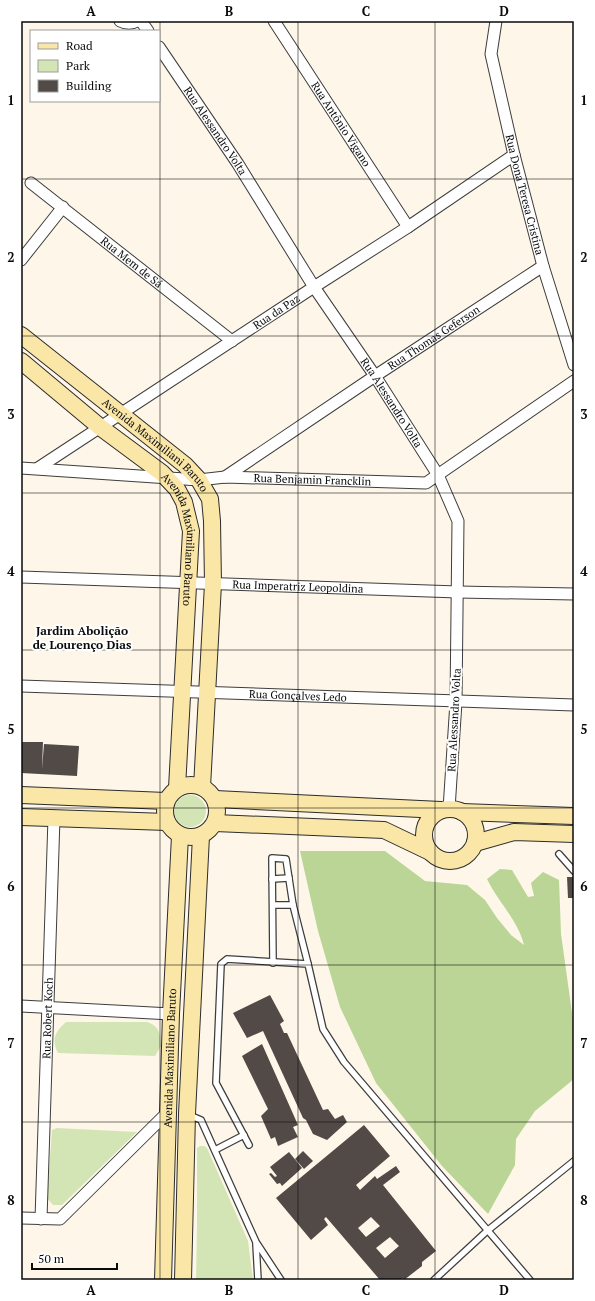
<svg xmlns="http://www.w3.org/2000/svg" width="595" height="1301" font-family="'PT Serif',serif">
	<rect width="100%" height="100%" fill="#fef7e9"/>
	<!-- green -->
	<g fill="#d4e5b5">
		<circle cx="190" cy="811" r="16"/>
		<path d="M66,1022H147C160,1026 160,1034 161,1046L155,1056L58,1053C51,1039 55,1032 66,1022Z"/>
		<path d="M57,1128L137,1132L62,1205H53L47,1198L52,1130Z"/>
		<path d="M200,1146H204L207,1148L248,1241L253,1280H196L197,1224V1148Z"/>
	</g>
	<!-- forest -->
	<path fill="#bad596" d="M300,851H385L425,881L467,885L485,900L497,918L511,935L524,945C518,920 498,902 487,879L500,869L512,870L528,897L534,896L531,883L543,872L559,880L561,934L574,1027V1079L535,1111L516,1139L515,1165L488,1214L442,1166L376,1083L340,1007L318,931Z"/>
	<!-- building -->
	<g fill="#524a47" fill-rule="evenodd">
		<path d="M21,742H43L42,769L44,744L79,746L77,776L21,773Z"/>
		<path d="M567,877H574V898H568Z"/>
		<path d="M270,995L284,1021L280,1024L284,1033H287L323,1110L328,1109L335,1119L343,1115L347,1122L327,1140L313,1134L306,1120L303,1118L263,1031L247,1038L233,1013Z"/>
		<path d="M262,1044L298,1125L293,1127L298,1137L278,1146L275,1137L271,1139L261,1116L268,1109L242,1056Z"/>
		<path d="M364,1125L390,1156L356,1185L360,1190L375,1176L377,1179L396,1166L400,1172L383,1185L436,1251L422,1262V1266L404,1280L403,1278L400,1280H380L326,1217L324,1219L328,1225L311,1240L276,1198ZM371,1217L380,1226L366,1237L358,1228ZM390,1237L399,1246L385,1258L376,1248Z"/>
		<path d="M303,1151L313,1161L304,1169L295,1159Z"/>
		<path d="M289,1152L302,1168L282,1186L280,1183L277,1184L269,1174L271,1173L275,1177L277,1176L270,1167Z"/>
	</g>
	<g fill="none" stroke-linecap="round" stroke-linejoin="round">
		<!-- lane casing -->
		<g stroke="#3d3d3d" stroke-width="8">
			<g id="lane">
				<path d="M559,854L574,871"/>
				<path d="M272,879L289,878"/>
				<path d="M273,905H293"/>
				<path d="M273,963L272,858L286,859L293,905L308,964"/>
				<path d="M189,1115L201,1120L256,1242L281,1280"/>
				<path d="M249,1145L216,1083L221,964L227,959L308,964L323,1029L344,1062L530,1280"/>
				<path d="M215,1150L244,1135"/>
				<path d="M256,1244L258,1280"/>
				<path d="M434,1280L487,1231L574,1161"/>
			</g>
		</g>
		<!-- street casing -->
		<g stroke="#3d3d3d" stroke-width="13">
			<g id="street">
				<path d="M120,21C126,24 132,24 137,21"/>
				<path d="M141,21L148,31"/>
				<path id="s1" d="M274,21L408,227"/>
				<path id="s2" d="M496,21L491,54L514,155L543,266L574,365"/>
				<path id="s3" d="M159,47L238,164L314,287L375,376L438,475L458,521L456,702L449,809"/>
				<path id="s4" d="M31,183L232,341"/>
				<path d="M21,260L63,207"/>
				<path id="s5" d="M21,468L199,480L225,477L426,483L574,381"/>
				<path id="s6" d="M38,468L314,287L408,227L514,155"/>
				<path id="s7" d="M225,477L375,376L543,266"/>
				<path id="s8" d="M21,577L458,592L574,594"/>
				<path id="s9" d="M21,686C205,691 390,700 574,705"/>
				<path d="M21,1006L171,1014"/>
				<path d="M21,1218L60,1219L169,1111"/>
				<path id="s10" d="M41,1219L54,818"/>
			</g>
		</g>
		<!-- secondary casing -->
		<g stroke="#2c2c2c" stroke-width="18">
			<g id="secondary">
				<path id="s11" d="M21,335L185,465L199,480L210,499L212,521L213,584L202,787"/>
				<path id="s12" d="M21,361L100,427L162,473L177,489L184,502L191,531L177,788"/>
				<circle cx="191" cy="811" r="26"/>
				<path d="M21,795L166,801"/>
				<path d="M215,799L441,810"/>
				<circle cx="450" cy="835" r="26"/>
				<path d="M462,812L574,816"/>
				<path d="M21,817L167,822"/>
				<path d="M215,823L384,830L430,852"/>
				<path d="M475,843L514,832L574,834"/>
				<path id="s13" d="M163,1280L171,1014L180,836"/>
				<path d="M183,1280L187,1114L201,836"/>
			</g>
		</g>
		<!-- lane -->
		<use href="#lane" stroke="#fff" stroke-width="5.5"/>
		<!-- street -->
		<use href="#street" stroke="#fff" stroke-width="11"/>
		<!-- secondary -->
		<use href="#secondary" stroke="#fae6a7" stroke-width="16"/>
	</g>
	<!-- grid -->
	<path fill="none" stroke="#0a0a0a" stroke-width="1" stroke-opacity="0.55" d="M160,21V1280M298,21V1280M435,21V1280M21,179H574M21,336H574M21,493H574M21,650H574M21,808H574M21,965H574M21,1122H574"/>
	<g text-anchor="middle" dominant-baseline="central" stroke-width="4" stroke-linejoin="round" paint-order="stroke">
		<!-- street labels -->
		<g font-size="11" fill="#0a0a0a" stroke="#fff">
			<text stroke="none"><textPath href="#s1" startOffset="123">Rua Antônio Vigano</textPath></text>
			<text stroke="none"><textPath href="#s3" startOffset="101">Rua Alessandro Volta</textPath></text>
			<text stroke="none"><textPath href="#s2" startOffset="178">Rua Dona Teresa Cristina</textPath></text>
			<text stroke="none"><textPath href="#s4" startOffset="128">Rua Mem de Sá</textPath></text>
			<text stroke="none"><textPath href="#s6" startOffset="285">Rua da Paz</textPath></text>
			<text stroke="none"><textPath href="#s7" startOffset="251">Rua Thomas Geferson</textPath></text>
			<text stroke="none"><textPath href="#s3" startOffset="425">Rua Alessandro Volta</textPath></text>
			<text stroke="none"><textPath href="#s11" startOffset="174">Avenida Maximiliani Baruto</textPath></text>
			<text stroke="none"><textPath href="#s5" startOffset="292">Rua Benjamin Francklin</textPath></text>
			<text stroke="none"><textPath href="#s12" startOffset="252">Avenida Maximiliano Baruto</textPath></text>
			<text stroke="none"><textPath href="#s8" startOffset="277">Rua Imperatriz Leopoldina</textPath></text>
			<text stroke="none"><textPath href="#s9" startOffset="277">Rua Gonçalves Ledo</textPath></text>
			<text transform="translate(454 720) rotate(-87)">Rua Alessandro Volta</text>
			<text stroke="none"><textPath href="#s10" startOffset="201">Rua Robert Koch</textPath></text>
			<text stroke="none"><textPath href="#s13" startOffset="222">Avenida Maximiliano Baruto</textPath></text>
		</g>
		<!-- neighbourhood labels -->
		<g font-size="12" font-weight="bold" fill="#0a0a0a" stroke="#fff">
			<text x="82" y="630">Jardim Abolição<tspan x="82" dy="14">de Lourenço Dias</tspan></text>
		</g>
	</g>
	<!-- border -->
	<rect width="595" height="1301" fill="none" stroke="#ffffff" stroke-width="44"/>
	<!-- legend -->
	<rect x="30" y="30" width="130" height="72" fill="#ffffff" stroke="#9d9d9d"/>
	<rect x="38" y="43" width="20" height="6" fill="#fae6a7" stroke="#9d9d9d"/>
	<text x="66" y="50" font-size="12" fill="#0a0a0a">Road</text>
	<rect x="38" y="60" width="20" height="12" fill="#d4e5b5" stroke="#9d9d9d"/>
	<text x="66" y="70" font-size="12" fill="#0a0a0a">Park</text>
	<rect x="38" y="80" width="20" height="12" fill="#524a47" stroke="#9d9d9d"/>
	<text x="66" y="90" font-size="12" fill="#0a0a0a">Building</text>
	<!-- scale -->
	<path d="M32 1263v6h85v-6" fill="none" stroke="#0a0a0a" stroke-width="2"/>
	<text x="38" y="1263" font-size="12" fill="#0a0a0a" stroke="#ffffff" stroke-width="3" paint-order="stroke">50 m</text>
	<rect x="22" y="22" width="551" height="1257" fill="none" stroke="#0a0a0a" stroke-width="1.5"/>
	<g font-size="13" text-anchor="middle" font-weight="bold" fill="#0a0a0a">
		<text x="91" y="16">A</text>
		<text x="229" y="16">B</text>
		<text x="366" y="16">C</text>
		<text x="504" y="16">D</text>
		<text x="11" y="105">1</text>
		<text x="584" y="105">1</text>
		<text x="11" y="262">2</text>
		<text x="584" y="262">2</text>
		<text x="11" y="419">3</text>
		<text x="584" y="419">3</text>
		<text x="11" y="576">4</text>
		<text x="584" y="576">4</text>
		<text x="11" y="734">5</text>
		<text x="584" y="734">5</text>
		<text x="11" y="891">6</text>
		<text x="584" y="891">6</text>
		<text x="11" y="1048">7</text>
		<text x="584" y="1048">7</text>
		<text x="11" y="1205">8</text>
		<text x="584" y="1205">8</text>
		<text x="91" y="1295">A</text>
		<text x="229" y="1295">B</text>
		<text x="366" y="1295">C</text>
		<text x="504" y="1295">D</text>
	</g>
</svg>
